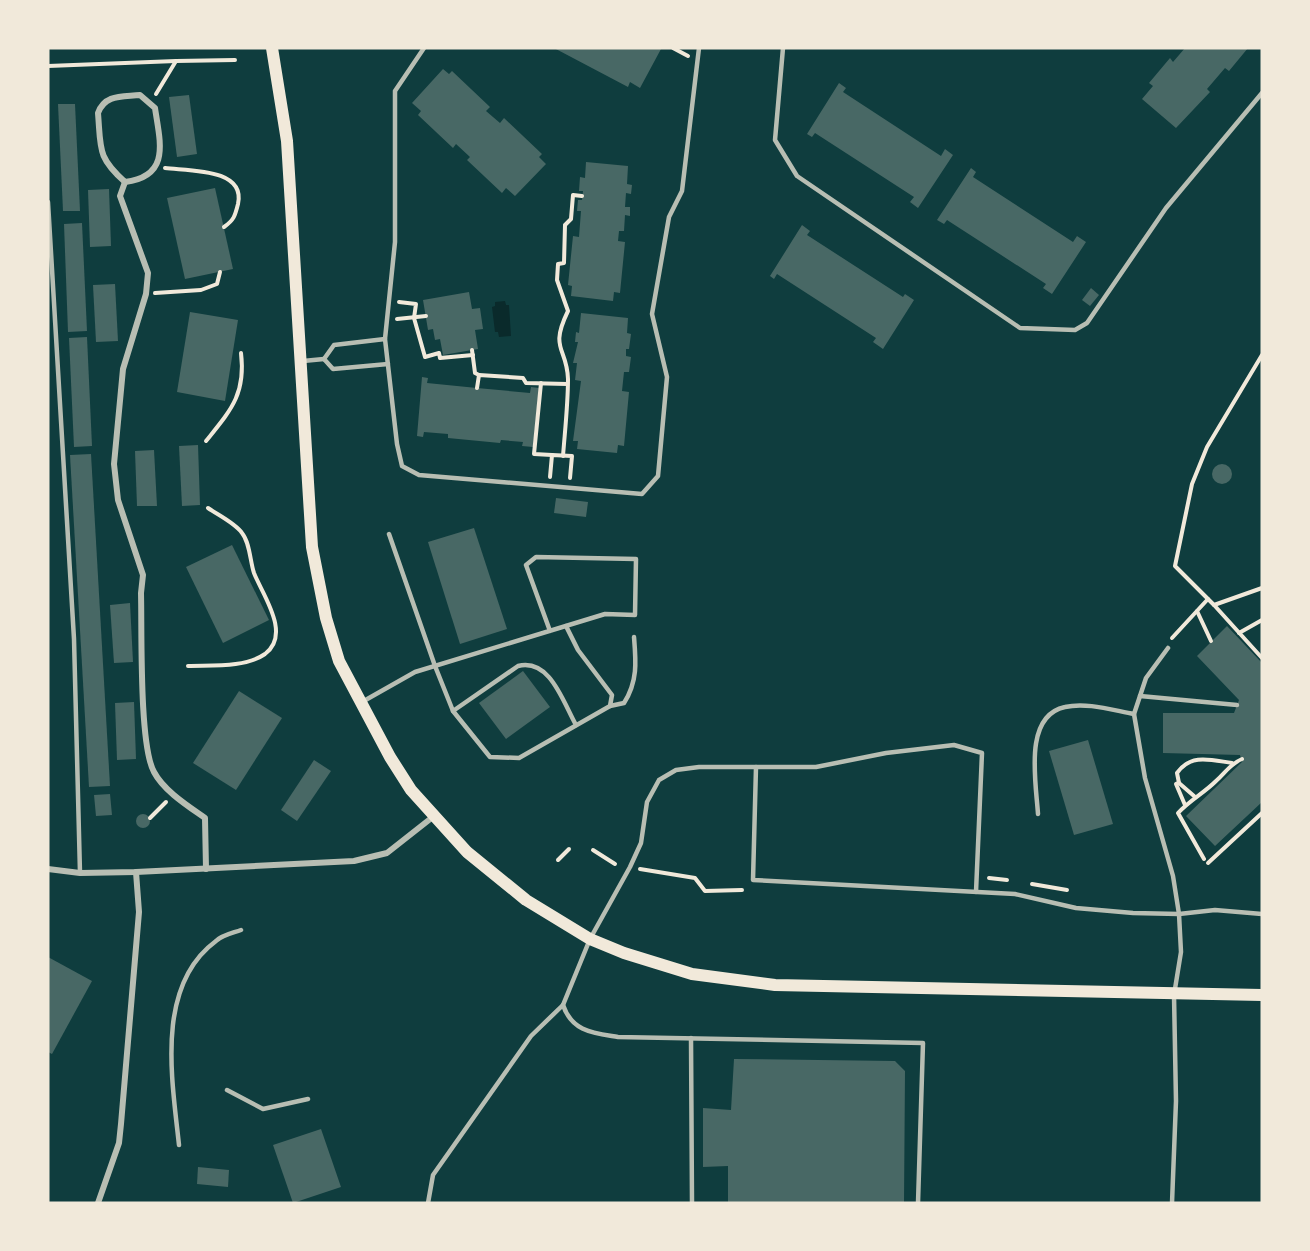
<svg xmlns="http://www.w3.org/2000/svg" width="1310" height="1251" font-family="Spectral,serif">
	<rect width="100%" height="100%" fill="#0f3d3e"/>
	<!-- water -->
	<path fill="#0a2a2b" d="M505,301L506,305H509L511,336L499,337L498,332H495L492,307L495,306V302Z"/>
	<!-- building -->
	<g fill="#486865">
		<path d="M554,48H658L661,49L640,88L630,82L628,87Z"/>
		<path d="M1185,48H1248L1229,71L1225,68L1207,89L1210,92L1176,128L1142,99L1153,86L1149,83L1170,58L1173,62Z"/>
		<path d="M443,69L449,74L452,71L490,107L486,111L500,123L504,118L542,154L539,157L546,164L515,196L506,188L502,193L467,160L470,157L456,144L453,148L418,115L421,111L412,103Z"/>
		<path d="M839,83L846,88L843,92L941,156L945,149L953,155L918,208L910,202L914,197L815,133L812,137L807,134Z"/>
		<path d="M189,95L197,154L177,157L169,97Z"/>
		<path d="M58,104H75L80,211H63Z"/>
		<path d="M586,162L628,166L627,184L632,185L631,194L626,193L625,207H630V216L625,215L624,231H619L618,241L625,242L620,293L614,292L613,301L571,296L572,286L568,285L573,236L579,237L581,211H577L578,200H582L583,191H579L580,177L585,178Z"/>
		<path d="M971,168L976,172L973,177L1073,242L1077,236L1086,242L1052,294L1043,288L1046,284L947,220L944,224L937,220Z"/>
		<path d="M215,188L233,269L185,279L167,198Z"/>
		<path d="M109,189L111,246L90,247L88,190Z"/>
		<path d="M82,223L87,331L68,332L64,224Z"/>
		<path d="M802,225L810,231L807,235L903,297L905,294L914,300L883,349L873,342L876,338L777,274L774,279L770,276Z"/>
		<path d="M115,284L118,341L96,342L93,285Z"/>
		<path d="M1091,288L1099,295L1090,306L1082,300Z"/>
		<path d="M469,292L472,309L480,308L483,329L475,330L478,349L443,355L440,339L435,340L433,329L428,330L423,300Z"/>
		<path d="M190,312L238,320L225,401L177,392Z"/>
		<path d="M581,313L628,318L627,333L631,334L629,349H626V356L631,357L629,372H624L622,391L629,392L624,446L618,445L617,453L577,449L578,441H573L581,381L575,380L577,363H573L578,342H575L576,332L579,333Z"/>
		<path d="M87,337L92,446L74,447L69,338Z"/>
		<path d="M422,377L428,378L427,383L477,388L530,393L531,387L539,388L533,447L522,446L523,442L501,440L500,443L448,438V434L424,432L423,437L417,436Z"/>
		<path d="M198,445L200,505L182,506L179,446Z"/>
		<path d="M154,450L157,506H137L135,451Z"/>
		<path d="M91,454L110,786L89,787L70,455Z"/>
		<circle cx="1222" cy="474" r="10"/>
		<path d="M556,498L588,502L586,517L554,513Z"/>
		<path d="M474,528L507,629L460,644L428,542Z"/>
		<path d="M232,545L269,620L223,643L186,567Z"/>
		<path d="M130,603L133,662L114,663L110,605Z"/>
		<path d="M1227,626L1262,663V802L1215,846L1186,816L1242,762L1240,755L1163,753V713H1234L1239,700L1197,656Z"/>
		<path d="M523,671L550,707L506,739L479,703Z"/>
		<path d="M239,691L282,718L236,790L193,763Z"/>
		<path d="M134,702L136,759L117,760L115,703Z"/>
		<path d="M1088,740L1113,824L1074,835L1049,751Z"/>
		<path d="M314,760L331,771L297,821L281,810Z"/>
		<path d="M110,794L112,815L96,816L94,795Z"/>
		<circle cx="143" cy="821" r="7"/>
		<path d="M48,957L92,981L52,1054L48,1052Z"/>
		<path d="M734,1059L895,1061L905,1071L904,1203H728V1166L703,1167V1108L731,1110Z"/>
		<path d="M321,1129L341,1187L293,1203L273,1145Z"/>
		<path d="M198,1167L229,1170L228,1187L197,1184Z"/>
	</g>
	<g fill="none" stroke-linecap="round" stroke-linejoin="round">
		<!-- path -->
		<g stroke="#f1e9da" stroke-width="4">
			<path d="M673,48L688,56"/>
			<path d="M48,66L176,61"/>
			<path d="M156,94L176,61L235,60"/>
			<path d="M165,168C188,171 246,168 238,204C235,216 234,220 224,227"/>
			<path d="M155,293L201,290L217,284L220,272"/>
			<path d="M399,302L416,304L414,318L425,357L439,353L440,358L473,355"/>
			<path d="M397,319L426,316"/>
			<path d="M472,350L475,373L479,375"/>
			<path d="M1262,355L1207,447L1192,484L1175,566L1214,605L1262,588"/>
			<path d="M541,383L534,454L552,455"/>
			<path d="M477,388L479,375L523,378L526,383L567,384"/>
			<path d="M206,441C231,410 246,394 241,353"/>
			<path d="M563,456C565,430 568,404 568,379C567,347 549,350 568,311L557,280L558,264L564,263L565,225L571,219L573,195L582,196"/>
			<path d="M550,477L552,455L572,456L570,478"/>
			<path d="M1214,605L1262,658"/>
			<path d="M1197,611L1211,641"/>
			<path d="M1239,633L1262,620"/>
			<path d="M1172,638L1208,599"/>
			<path d="M188,666C211,665 245,668 265,654C292,634 262,594 254,573C250,561 250,543 242,533C235,523 218,515 208,508"/>
			<path d="M1179,783L1176,784L1185,805"/>
			<path d="M1194,796L1179,783L1177,773C1191,753 1211,760 1232,763"/>
			<path d="M150,818L166,802"/>
			<path d="M593,850L615,864"/>
			<path d="M1204,859L1178,813C1190,800 1204,793 1216,781C1225,773 1230,764 1242,759"/>
			<path d="M558,860L569,849"/>
			<path d="M1208,863L1262,813"/>
			<path d="M640,869L695,878L705,891L742,890"/>
			<path d="M989,878L1007,880"/>
			<path d="M1032,884L1067,890"/>
		</g>
		<!-- service -->
		<g stroke="#b8beb3" stroke-width="4.5">
			<path d="M424,48L395,91V242L385,339L397,444L402,466L419,475L642,494L658,476L667,377L652,314L669,217L682,191L699,48"/>
			<path d="M783,48L775,140L797,176L1020,328L1075,330L1087,323L1166,208L1262,93"/>
			<path d="M48,202L74,639L80,873"/>
			<path d="M324,359L333,369L388,364"/>
			<path d="M324,359L334,345L385,339"/>
			<path d="M303,361L324,359"/>
			<path d="M389,534L435,666L453,711L490,757L519,758L610,706L612,695L578,650L566,626"/>
			<path d="M1168,648L1146,678L1134,714L1145,778L1173,876L1179,914L1181,952L1174,995L1176,1101L1172,1203"/>
			<path d="M1140,696L1237,705"/>
			<path d="M362,702L415,672L605,614L635,615L636,559L536,557L526,565L550,631"/>
			<path d="M610,706L624,703C638,681 636,661 634,637"/>
			<path d="M453,711L518,666C550,658 563,702 576,725"/>
			<path d="M756,767L753,880L1015,894L1076,908L1133,913L1179,914L1215,910L1262,914"/>
			<path d="M1038,814C1036,782 1023,716 1065,707C1086,702 1112,710 1134,714"/>
			<path d="M563,1005C572,1032 594,1033 618,1037L923,1043L918,1203"/>
			<path d="M691,1038L692,1203"/>
			<path d="M227,1090L263,1109L308,1099"/>
			<path d="M179,1145C172,1079 155,986 216,941C222,935 233,933 241,930"/>
			<path d="M428,1203L433,1175L531,1036L563,1005L590,939L630,867L641,843L647,802L659,780L676,770L699,767H816L886,753L954,745L982,753L976,892"/>
		</g>
		<!-- minor -->
		<g stroke="#b8beb3" stroke-width="6">
			<path d="M140,95L155,108C160,142 171,176 125,182C97,157 101,149 98,113C105,94 122,97 140,95Z"/>
			<path d="M125,182L120,196L148,273L146,294L123,369L114,464L118,500L143,575L141,593C142,630 139,745 154,772C164,791 188,806 205,818L206,869"/>
			<path d="M48,869L80,873L136,872L354,861L387,853L434,816"/>
			<path d="M98,1203L119,1143L121,1124L139,912L136,872"/>
		</g>
		<!-- secondary -->
		<path stroke="#f1e9da" stroke-width="12" d="M272,48L287,141L312,547L326,618L339,661L390,757L411,790L467,852L526,900L590,939L624,953L692,974L775,985L1262,995"/>
	</g>
	<!-- border -->
	<rect width="1310" height="1251" fill="none" stroke="#f1e9da" stroke-width="99"/>
</svg>
